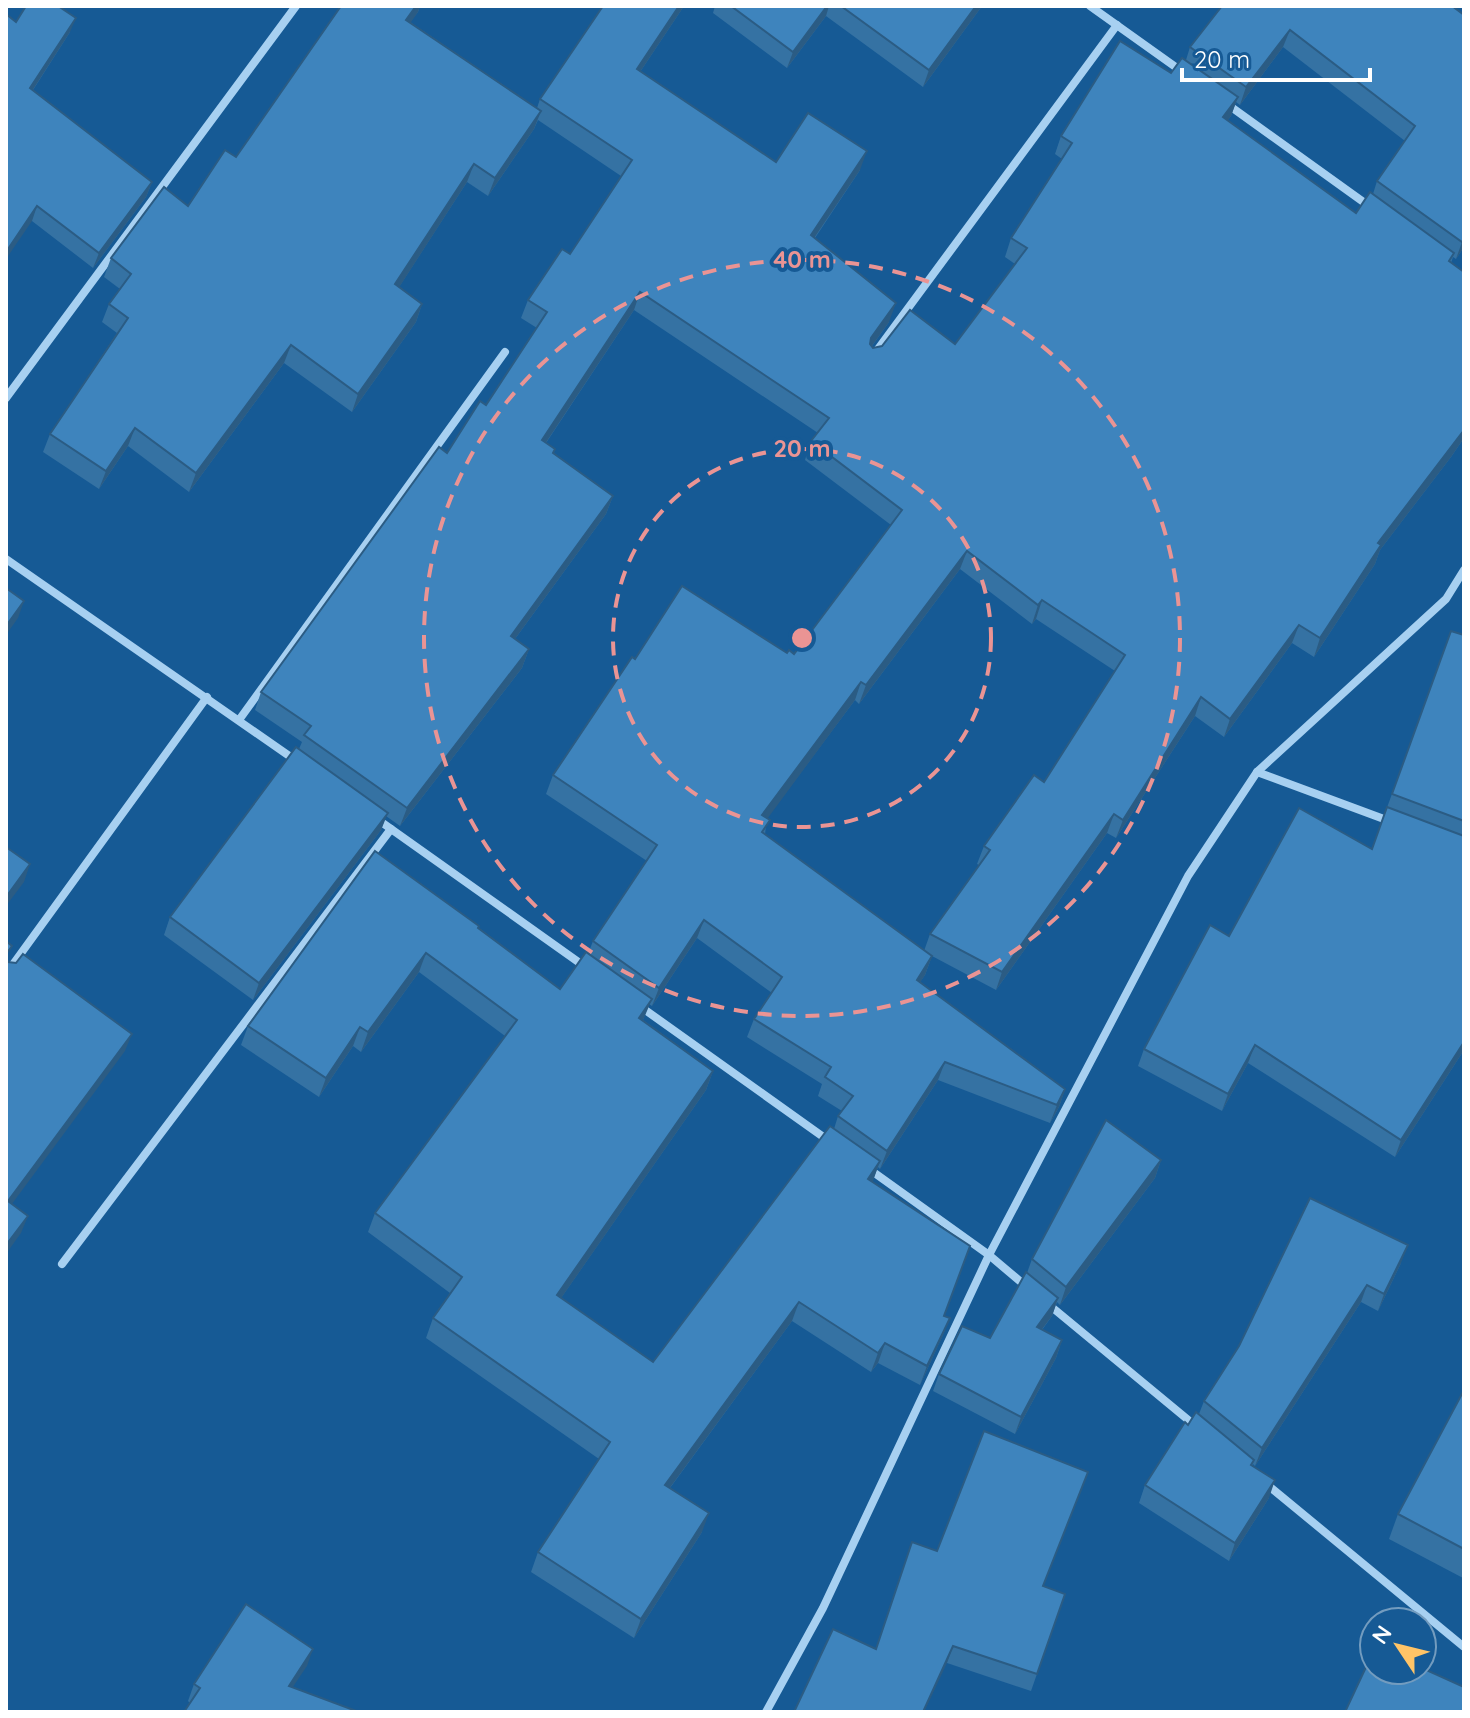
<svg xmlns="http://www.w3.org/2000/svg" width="1470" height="1718" font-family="Quicksand,sans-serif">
	<rect width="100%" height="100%" fill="#165a95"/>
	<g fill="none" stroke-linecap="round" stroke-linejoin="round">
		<!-- street -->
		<g stroke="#a7d0f1" stroke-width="8">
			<path d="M1090,6L1184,73"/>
			<path d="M1227,104L1369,206"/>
			<path d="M875,353L1117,25"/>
			<path d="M6,398L296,6"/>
			<path d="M6,559L298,762"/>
			<path d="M239,720L505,352"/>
			<path d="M1257,772L1392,822"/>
			<path d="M377,819L584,966"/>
			<path d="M6,974L207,697"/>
			<path d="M641,1007L829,1141"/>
			<path d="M869,1169L989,1255L1028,1288"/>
			<path d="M62,1264L391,829"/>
			<path d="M1048,1304L1198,1428"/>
			<path d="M1264,1482L1464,1647"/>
			<path d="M766,1712L823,1608L989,1255L1188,876L1257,772L1446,599L1464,570"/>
		</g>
	</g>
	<!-- wall -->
	<g fill="#3572a3" fill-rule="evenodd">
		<path d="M341,6H420L418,12L410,22L537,108L540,99L602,7L600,6H684L640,72L776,162L860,170L815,238L889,322L872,346L873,348L955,344L1015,264L1005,257L1011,238L1062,159L1055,154L1061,136L1171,73L1186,60L1190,47L1222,6H1452L1464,247L1456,259L1453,257L1451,263L1464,272V438L1451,457L1380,550L1375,564L1314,657L1292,643L1224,737L1195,716L1116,838L1107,833L996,990L932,956L925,975L920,982L1065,1089L1059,1107L1050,1123L938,1080L880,1169L878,1167L872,1182L944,1316L950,1318L942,1337L920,1385L878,1363L871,1372L792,1321L670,1488L702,1532L634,1638L531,1572L538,1552L599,1459L426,1338L433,1318L450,1293L368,1232L375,1213L505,1036L419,972L361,1052L353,1046L319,1097L241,1045L248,1026L479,928L560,989L588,954L593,941L647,861L546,794L553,775L635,659L794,654L891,525L805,460L811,441L818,433L634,310L546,443L554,453L613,496L606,514L515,639L529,649L522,668L400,826L386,816L381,830L253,1000L164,935L170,917L299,749L302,742L255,710L261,692L447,453L486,405L537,328L521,318L528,300L570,254L621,176L538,120L534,129L488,196L467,182L399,287L422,304L416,322L352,412L284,363L189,492L128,446L99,489L43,452L50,434L117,333L102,322L109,304L120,289L104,277L111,258L188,206L236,157ZM1283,47L1405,141L1377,181L1373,194L1356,213L1227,121L1231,116L1236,102L1240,105ZM960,569L1032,624L1036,619L1115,671L1044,782L984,846L977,864L979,865L930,934L924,951L765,834L767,818L855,700L859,704ZM697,938L772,993L754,1019L747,1037L822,1084L818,1096L842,1111L838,1116L834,1129L653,1362L561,1298L706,1090L713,1071L643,1020L649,1004L652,1006Z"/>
		<path d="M715,6H982L923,87L826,16L787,68L713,13Z"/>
		<path d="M16,22L70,32L33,90L152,182L146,197L93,268L32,221Z"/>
		<path d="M1451,631L1464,635V1050L1395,1157L1248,1063L1222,1111L1138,1066L1144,1049L1229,936L1372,849Z"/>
		<path d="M1161,1160L1155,1178L1060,1305L1057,1302L1052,1316L1042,1330L1062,1340L1056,1358L1015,1434L933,1391L939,1374L990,1338L1027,1273L1032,1259Z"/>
		<path d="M1401,1263L1378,1311L1361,1302L1255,1466L1253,1464L1252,1466L1269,1498L1229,1561L1139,1503L1145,1485L1188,1425L1199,1414L1204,1401L1239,1346Z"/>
		<path d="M1464,1390V1575L1463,1578L1389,1539L1398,1514Z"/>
		<path d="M1044,1587L1065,1594L1031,1691L947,1663L875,1649Z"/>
		<path d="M307,1666L190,1703L188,1701L194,1684Z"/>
	</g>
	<!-- shaded-wall -->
	<g fill="#2b5c84">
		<path d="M416,6H420L418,12L400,38L406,20Z"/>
		<path d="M679,6H684L630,87L637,69Z"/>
		<path d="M827,6H829L826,16L787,68L793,52Z"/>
		<path d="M976,6H982L923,87L929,70Z"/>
		<path d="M76,18L70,32L25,102L30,88Z"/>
		<path d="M1290,30L1283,47L1240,105L1246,87Z"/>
		<path d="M1238,97L1231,116L1216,136L1223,117Z"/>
		<path d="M541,111L534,129L488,196L495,178Z"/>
		<path d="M867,151L860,170L804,253L811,235Z"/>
		<path d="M474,164L467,182L389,303L395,284Z"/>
		<path d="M152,182L146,197L93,268L99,253Z"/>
		<path d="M37,206L32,221L6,259V252Z"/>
		<path d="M1464,239V247L1456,259L1462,242Z"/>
		<path d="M640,292L634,310L535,459L542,440Z"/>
		<path d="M896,303L889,322L864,357L871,338Z"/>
		<path d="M422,304L416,322L352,412L358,394Z"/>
		<path d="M291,345L284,363L189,492L196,473Z"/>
		<path d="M135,428L128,446L99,489L106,471Z"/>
		<path d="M1464,430V438L1451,457L1380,550L1375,564L1314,657L1320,638L1378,543Z"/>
		<path d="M613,496L606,514L504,654L511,636Z"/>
		<path d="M967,551L960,569L859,704L866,685Z"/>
		<path d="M1042,600L1036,619L1032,624L1038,605Z"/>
		<path d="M24,601L18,618L6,635V626Z"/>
		<path d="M1299,625L1292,643L1224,737L1230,719Z"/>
		<path d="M529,649L522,668L400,826L407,808Z"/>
		<path d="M861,682L855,700L756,834L762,815Z"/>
		<path d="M1201,697L1195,716L1116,838L1123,820Z"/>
		<path d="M388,813L381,830L253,1000L259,983Z"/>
		<path d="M1114,814L1107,833L996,990L1002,972Z"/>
		<path d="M30,864L24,882L6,906V897Z"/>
		<path d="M704,920L697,938L652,1006L659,988Z"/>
		<path d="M426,953L419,972L361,1052L368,1032Z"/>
		<path d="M932,956L925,975L910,998L917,980Z"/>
		<path d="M652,999L644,1018L632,1037L639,1018Z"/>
		<path d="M360,1027L353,1046L319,1097L326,1078Z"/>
		<path d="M132,1034L125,1051L6,1212L8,1201Z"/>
		<path d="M1464,1042V1050L1395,1157L1401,1140Z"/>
		<path d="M1255,1045L1248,1063L1222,1111L1228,1094Z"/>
		<path d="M945,1062L938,1080L880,1169L887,1151Z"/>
		<path d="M713,1071L706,1090L550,1314L557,1295Z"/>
		<path d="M1065,1089L1059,1107L1050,1123L1057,1105Z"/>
		<path d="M1161,1160L1155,1178L1060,1305L1066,1287Z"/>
		<path d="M880,1161L873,1181L861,1199L868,1179Z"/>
		<path d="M28,1216L21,1233L6,1254V1245Z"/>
		<path d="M1408,1245L1401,1263L1378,1311L1384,1294Z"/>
		<path d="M1367,1285L1361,1302L1255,1466L1262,1448Z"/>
		<path d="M1058,1298L1052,1316L1030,1345L1037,1327Z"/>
		<path d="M799,1302L792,1321L658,1504L665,1485Z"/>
		<path d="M950,1318L942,1337L920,1385L927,1366Z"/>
		<path d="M1062,1340L1056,1358L1015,1434L1021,1417Z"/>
		<path d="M885,1343L878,1363L871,1372L878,1353Z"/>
		<path d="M1275,1480L1269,1498L1229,1561L1235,1543Z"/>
		<path d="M709,1513L702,1532L634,1638L641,1619Z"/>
		<path d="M953,1646L947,1663L924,1712H923Z"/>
		<path d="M313,1649L307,1666L282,1703L289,1686Z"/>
	</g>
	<!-- building -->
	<g fill="#3e84bd" stroke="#2b5c84" stroke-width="2">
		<path d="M26,6H58L76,18L30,88L152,182L99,253L37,206L6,252V14L16,22Z"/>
		<path d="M341,6H416L406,20L541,111L495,178L474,164L395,284L422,304L358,394L291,345L196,473L135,428L106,471L50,434L128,318L109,304L131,274L111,258L164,187L188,206L225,150L236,157Z"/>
		<path d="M603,6H679L637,69L776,162L808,113L867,151L811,235L896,303L871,338L870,344L873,348L882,346L910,310L955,344L1027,248L1011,238L1072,143L1061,136L1120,41L1171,73L1182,58L1238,97L1223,117L1356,213L1370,192L1454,253L1449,261L1464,272V430L1378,543L1381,545L1320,638L1299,625L1230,719L1201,697L1123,820L1114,814L1002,972L930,934L990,850L984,846L1034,775L1044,782L1125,655L1042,600L1038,605L967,551L866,685L861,682L762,815L770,820L762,832L932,956L917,980L1065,1089L1057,1105L945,1062L887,1151L838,1116L853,1096L825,1077L831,1067L754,1019L782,977L704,920L659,988L593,941L657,845L553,775L632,657L635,659L682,586L787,653L789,650L794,654L902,510L811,441L829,418L640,292L542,440L555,449L553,453L613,496L511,636L529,649L407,808L304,735L311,726L261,692L439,447L447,453L480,401L486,405L547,312L528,300L562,249L570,254L632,160L540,99Z"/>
		<path d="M731,6H827L793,52Z"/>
		<path d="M841,6H976L929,70Z"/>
		<path d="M1222,6H1452L1464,15V239L1462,242L1377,181L1415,126L1290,30L1246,87L1190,47Z"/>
		<path d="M6,588L24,601L6,626Z"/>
		<path d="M1451,631L1464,635V821L1392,794Z"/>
		<path d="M296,747L388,813L259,983L170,917Z"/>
		<path d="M1387,807L1464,836V1042L1401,1140L1255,1045L1228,1094L1144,1049L1210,925L1229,936L1299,808L1372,849Z"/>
		<path d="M6,847L30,864L6,897Z"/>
		<path d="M375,851L479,926L478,928L560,989L586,952L652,999L639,1018L713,1071L557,1295L653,1362L830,1126L880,1161L868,1179L970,1246L944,1316L950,1318L927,1366L885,1343L878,1353L799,1302L665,1485L709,1513L641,1619L538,1552L610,1442L433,1318L462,1277L375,1213L517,1020L426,953L368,1032L360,1027L326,1078L248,1026Z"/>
		<path d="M6,941L12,946L6,954Z"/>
		<path d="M23,954L132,1034L8,1201L28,1216L6,1245V957L8,962L16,963Z"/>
		<path d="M1106,1120L1161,1160L1066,1287L1032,1259Z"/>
		<path d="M1310,1198L1408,1245L1384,1294L1367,1285L1262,1448L1204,1401L1239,1346Z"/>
		<path d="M1026,1272L1058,1298L1037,1327L1062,1340L1021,1417L939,1374L962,1326L990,1338Z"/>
		<path d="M1464,1390V1549L1398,1514Z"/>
		<path d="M1196,1412L1254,1460L1251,1465L1275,1480L1235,1543L1145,1485L1185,1422L1188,1425Z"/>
		<path d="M984,1431L1088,1472L1043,1586L1065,1594L1037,1674L953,1646L923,1712H794L833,1629L876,1649L912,1542L937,1551Z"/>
		<path d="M246,1604L313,1649L289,1686L359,1712H184L200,1688L194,1684Z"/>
		<path d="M1374,1650V1670H1422V1668L1464,1687V1712H1345Z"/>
	</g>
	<!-- distance rings -->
	<g fill="none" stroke="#ea9494" stroke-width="4" stroke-dasharray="14 10">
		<circle cx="802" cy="638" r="189"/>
		<circle cx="802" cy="638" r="378"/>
	</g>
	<circle cx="802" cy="638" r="12" fill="#ea9494" stroke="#165a95" stroke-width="4"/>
	<g font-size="24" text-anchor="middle" font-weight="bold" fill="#ea9494" stroke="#165a95" stroke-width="8" stroke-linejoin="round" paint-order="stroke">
		<text x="802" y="268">40 m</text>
		<text x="802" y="457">20 m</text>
	</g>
	<!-- border -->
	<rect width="1470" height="1718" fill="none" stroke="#ffffff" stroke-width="16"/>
	<!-- north arrow -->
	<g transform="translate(1398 1646) rotate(305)"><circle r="38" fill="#165a95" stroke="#739cbf" stroke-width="2"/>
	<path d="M0-6L14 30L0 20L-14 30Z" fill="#ffc467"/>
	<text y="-12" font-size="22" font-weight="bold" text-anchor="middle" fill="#ffffff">N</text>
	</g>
	<!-- scale -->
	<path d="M1182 68v12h188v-12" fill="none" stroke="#ffffff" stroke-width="4"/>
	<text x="1194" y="68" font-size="24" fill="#ffffff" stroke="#165a95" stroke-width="6" paint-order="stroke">20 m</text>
</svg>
